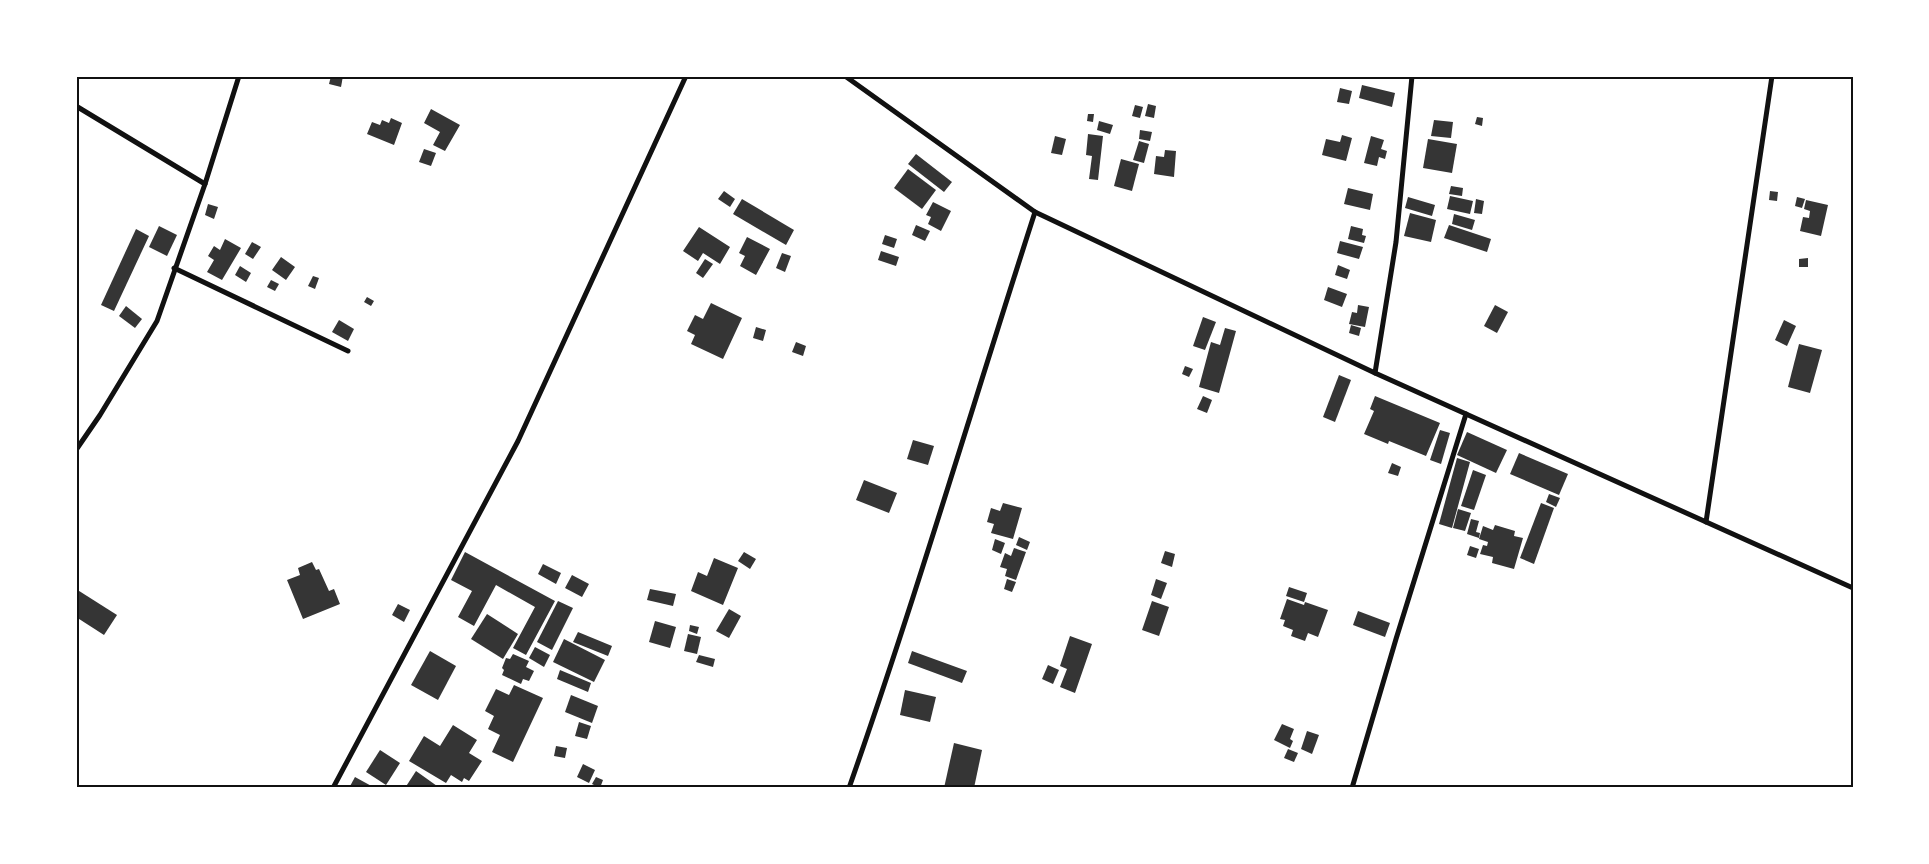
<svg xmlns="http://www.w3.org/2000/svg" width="1929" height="864" font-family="'Alegreya Sans',sans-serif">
	<rect width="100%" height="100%" fill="#fff"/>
	<!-- building -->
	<g fill="#353535">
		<path d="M331,76H343L341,87L329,84Z"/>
		<path d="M1362,85L1395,93L1392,107L1359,98Z"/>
		<path d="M1340,88L1352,91L1349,104L1337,102Z"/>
		<path d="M1148,104L1156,106L1154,118L1145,116Z"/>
		<path d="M1135,105L1143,107L1140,118L1132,116Z"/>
		<path d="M431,109L460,125L445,151L433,145L440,132L424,123Z"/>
		<path d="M1088,114H1094L1093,122L1087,121Z"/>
		<path d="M1477,117L1483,118L1482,126L1475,124Z"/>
		<path d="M391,118L402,123L394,145L367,134L372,122L380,125L382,120L389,123Z"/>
		<path d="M1434,120L1453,122L1451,138L1431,136Z"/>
		<path d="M1099,121L1113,125L1110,134L1097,130Z"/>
		<path d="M1140,130L1152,132L1150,141L1139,139Z"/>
		<path d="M1088,134L1103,136L1098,180L1089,179L1092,156L1086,155Z"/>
		<path d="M1342,135L1352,138L1346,161L1322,155L1326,139L1340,142Z"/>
		<path d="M1055,136L1066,139L1062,155L1051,153Z"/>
		<path d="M1371,136L1384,140L1381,149L1387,151L1385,159L1379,157L1377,166L1364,163Z"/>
		<path d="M1428,139L1457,144L1452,173L1423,168Z"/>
		<path d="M1139,141L1149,144L1144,163L1133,160Z"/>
		<path d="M424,149L436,153L431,166L419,162Z"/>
		<path d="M1165,150L1176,151L1174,177L1154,174L1156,156L1164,157Z"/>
		<path d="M916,154L952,182L944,192L908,164Z"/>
		<path d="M1121,159L1139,164L1132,191L1114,186Z"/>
		<path d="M908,169L936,190L922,209L894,188Z"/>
		<path d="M1451,186L1463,188L1462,196L1449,194Z"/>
		<path d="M1348,188L1373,194L1370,210L1344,204Z"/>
		<path d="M724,191L735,199L730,207L718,199Z"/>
		<path d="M1770,191L1778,192L1777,201L1769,200Z"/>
		<path d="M1450,196L1473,201L1470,214L1447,209Z"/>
		<path d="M1408,197L1435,205L1432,216L1405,208Z"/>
		<path d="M1797,197L1805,199L1802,208L1795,206Z"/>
		<path d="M742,199L794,230L786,245L733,214Z"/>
		<path d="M1476,199L1484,201L1482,214L1474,213Z"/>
		<path d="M1806,200L1828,205L1821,236L1800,231L1803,217L1809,218L1810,211L1804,209Z"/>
		<path d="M933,202L951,211L941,231L928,224L931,217L926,215Z"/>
		<path d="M208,204L218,207L214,219L205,215Z"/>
		<path d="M1410,213L1436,220L1431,242L1404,236Z"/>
		<path d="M1454,214L1475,220L1472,230L1452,224Z"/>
		<path d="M916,225L930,231L925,241L912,235Z"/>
		<path d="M1449,225L1491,239L1487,252L1444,238Z"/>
		<path d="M159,226L177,235L167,256L149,247Z"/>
		<path d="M1351,226L1363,229L1362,235L1366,236L1364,243L1348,239Z"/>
		<path d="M699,227L730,247L720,264L703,253L698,261L683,251Z"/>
		<path d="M136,229L149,236L114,311L101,305Z"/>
		<path d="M885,235L897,239L894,248L882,244Z"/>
		<path d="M747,237L770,249L756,275L740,266L745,256L739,253Z"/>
		<path d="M225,239L241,248L222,280L207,272L214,260L208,256L214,246L220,250Z"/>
		<path d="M1340,241L1363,247L1359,259L1337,253Z"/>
		<path d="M252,242L261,247L253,259L245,254Z"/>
		<path d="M881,251L899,257L896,266L878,260Z"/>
		<path d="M782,253L791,256L785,272L776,268Z"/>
		<path d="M281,257L295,267L286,280L272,270Z"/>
		<path d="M1808,258V267H1799V259Z"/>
		<path d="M705,259L713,264L703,278L696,273Z"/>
		<path d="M1338,265L1350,270L1347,279L1335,275Z"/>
		<path d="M240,266L251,273L246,282L235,275Z"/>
		<path d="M313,276L319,278L315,289L308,286Z"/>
		<path d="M271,280L279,284L275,291L267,287Z"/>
		<path d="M1328,287L1347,294L1342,307L1324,300Z"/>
		<path d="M367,297L374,301L371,306L364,302Z"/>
		<path d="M711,303L742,318L723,359L691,344L695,335L687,331L695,315L703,319Z"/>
		<path d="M1358,305L1369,307L1365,327L1349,324L1352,312L1357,313Z"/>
		<path d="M1495,305L1508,312L1497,333L1484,326Z"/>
		<path d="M126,306L142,319L135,328L119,316Z"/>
		<path d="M1203,317L1216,322L1205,350L1193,346Z"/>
		<path d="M339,320L354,329L348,341L332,332Z"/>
		<path d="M1784,320L1796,326L1787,346L1775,340Z"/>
		<path d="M1351,325L1361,328L1359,336L1349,333Z"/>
		<path d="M756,327L766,330L763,341L753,338Z"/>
		<path d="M1225,328L1236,331L1219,393L1199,387L1211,342L1220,345Z"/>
		<path d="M796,342L806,346L803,356L792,352Z"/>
		<path d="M1799,344L1822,350L1810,393L1788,387Z"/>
		<path d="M1185,366L1193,369L1189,377L1182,374Z"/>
		<path d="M1339,375L1351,380L1335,422L1323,417Z"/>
		<path d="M1203,396L1212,400L1207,413L1197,409Z"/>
		<path d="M1375,396L1440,423L1426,456L1389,441L1388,444L1364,434L1374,411L1370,409Z"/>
		<path d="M1440,430L1450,433L1441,464L1430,460Z"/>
		<path d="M1467,432L1507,450L1496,473L1457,455Z"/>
		<path d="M913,440L934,446L928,465L907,459Z"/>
		<path d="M1519,453L1568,474L1559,495L1510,474Z"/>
		<path d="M1457,458L1470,462L1452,528L1439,524Z"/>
		<path d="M1392,463L1401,467L1398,476L1388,473Z"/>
		<path d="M1473,470L1486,475L1474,510L1461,506Z"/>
		<path d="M864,480L897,493L889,513L856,500Z"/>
		<path d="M1549,494L1560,498L1556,507L1546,502Z"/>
		<path d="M1003,503L1022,508L1013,539L991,533L994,524L987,522L991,508L1000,511Z"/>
		<path d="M1541,503L1554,508L1534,564L1520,558Z"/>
		<path d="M1458,509L1471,513L1465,531L1453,528Z"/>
		<path d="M1471,519L1479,521L1476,532L1480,533L1479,538L1467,534Z"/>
		<path d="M1495,525L1515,531L1514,536L1523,538L1514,569L1492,563L1493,557L1480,554L1483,545L1487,546L1488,542L1479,539L1483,526L1493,530Z"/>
		<path d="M1019,537L1030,542L1027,550L1016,545Z"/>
		<path d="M995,539L1005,543L1001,554L992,550Z"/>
		<path d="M1470,546L1479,549L1476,558L1467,555Z"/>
		<path d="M1014,548L1026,552L1016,580L1005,576L1007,569L1000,567L1005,553L1011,556Z"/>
		<path d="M1165,551L1175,554L1172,567L1161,563Z"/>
		<path d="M465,552L555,601L526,655L513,648L535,607L496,585L474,626L458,617L472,591L451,580Z"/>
		<path d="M744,552L756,559L750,569L738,561Z"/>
		<path d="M714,558L738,568L723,605L691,591L698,572L707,576Z"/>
		<path d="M312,562L316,570L319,569L329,591L334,589L340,604L303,619L287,580L300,575L298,568Z"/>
		<path d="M543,564L561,573L556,584L538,574Z"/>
		<path d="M572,575L589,584L582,597L565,588Z"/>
		<path d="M1007,579L1016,582L1012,592L1004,589Z"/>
		<path d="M1156,579L1167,583L1161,599L1151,595Z"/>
		<path d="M1289,587L1307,593L1304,602L1286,596Z"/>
		<path d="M76,589L117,615L104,635L76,617Z"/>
		<path d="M650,589L676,594L673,606L647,600Z"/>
		<path d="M1287,599L1304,605L1305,602L1328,610L1318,637L1308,633L1305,641L1291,636L1293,630L1283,626L1285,620L1280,619Z"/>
		<path d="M558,601L573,608L552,650L537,642Z"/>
		<path d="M1152,601L1169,607L1159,636L1142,630Z"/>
		<path d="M398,604L410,610L404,622L392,615Z"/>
		<path d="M729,609L741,616L729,638L716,631Z"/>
		<path d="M1358,611L1390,623L1385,637L1353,625Z"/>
		<path d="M487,614L518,634L503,659L471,639Z"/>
		<path d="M655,621L676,627L670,648L649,642Z"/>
		<path d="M690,625L699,627L697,634L689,631Z"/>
		<path d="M578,632L612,646L608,656L573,642Z"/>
		<path d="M688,634L701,637L697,654L684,651Z"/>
		<path d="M1070,636L1092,644L1075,693L1060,687L1067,669L1060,666Z"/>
		<path d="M564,639L605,660L594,682L553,662Z"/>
		<path d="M535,647L550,655L544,667L529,658Z"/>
		<path d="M430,651L456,666L438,700L411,685Z"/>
		<path d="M912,651L967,671L962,683L908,663Z"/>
		<path d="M513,654L529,661L526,667L534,671L529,681L523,679L521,684L502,675L504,670L502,668L506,658L510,659Z"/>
		<path d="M699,655L715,659L713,667L696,662Z"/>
		<path d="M1048,665L1059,670L1053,684L1042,679Z"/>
		<path d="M560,670L591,683L588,692L557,679Z"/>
		<path d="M514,685L543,698L513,762L492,752L500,735L488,729L494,716L485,711L496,689L509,695Z"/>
		<path d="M905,690L936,697L930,722L900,715Z"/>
		<path d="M571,695L598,706L592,723L565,712Z"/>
		<path d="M579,722L591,726L587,739L575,736Z"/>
		<path d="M1282,724L1294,729L1290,739L1293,741L1290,748L1274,740Z"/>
		<path d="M453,725L477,740L469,753L482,761L469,781L464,778L462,782L451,775L446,783L409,761L424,736L440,746Z"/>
		<path d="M1307,731L1319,735L1312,754L1301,749Z"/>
		<path d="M954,743L982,750L974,788H944Z"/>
		<path d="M556,746L567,748L565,758L554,756Z"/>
		<path d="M1288,749L1298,753L1294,762L1284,758Z"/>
		<path d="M380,750L400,763L386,785L366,772Z"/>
		<path d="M583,764L595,770L589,783L577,777Z"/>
		<path d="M416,771L437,786L436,788H405Z"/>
		<path d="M355,777L375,788H349Z"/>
		<path d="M596,777L603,780L600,788L592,784Z"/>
	</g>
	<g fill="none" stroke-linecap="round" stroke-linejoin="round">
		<!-- minor -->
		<g stroke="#111" stroke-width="5">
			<path d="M845,76L1035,212L1375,373L1853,588"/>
			<path d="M76,106L205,184"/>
			<path d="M174,268L348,351"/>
			<path d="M1375,373L1396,242L1412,76"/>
			<path d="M76,450L100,415L157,321L205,184L239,76"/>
			<path d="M1706,522L1772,76"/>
			<path d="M333,788L518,441L686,76"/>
			<path d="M849,788C916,597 973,404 1035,212"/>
			<path d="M1352,788L1396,639L1466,414"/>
		</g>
	</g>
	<!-- border -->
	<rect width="1929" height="864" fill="none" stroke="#ffffff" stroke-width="155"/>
	<rect x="78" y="78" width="1774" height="708" fill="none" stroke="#111" stroke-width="2"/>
</svg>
